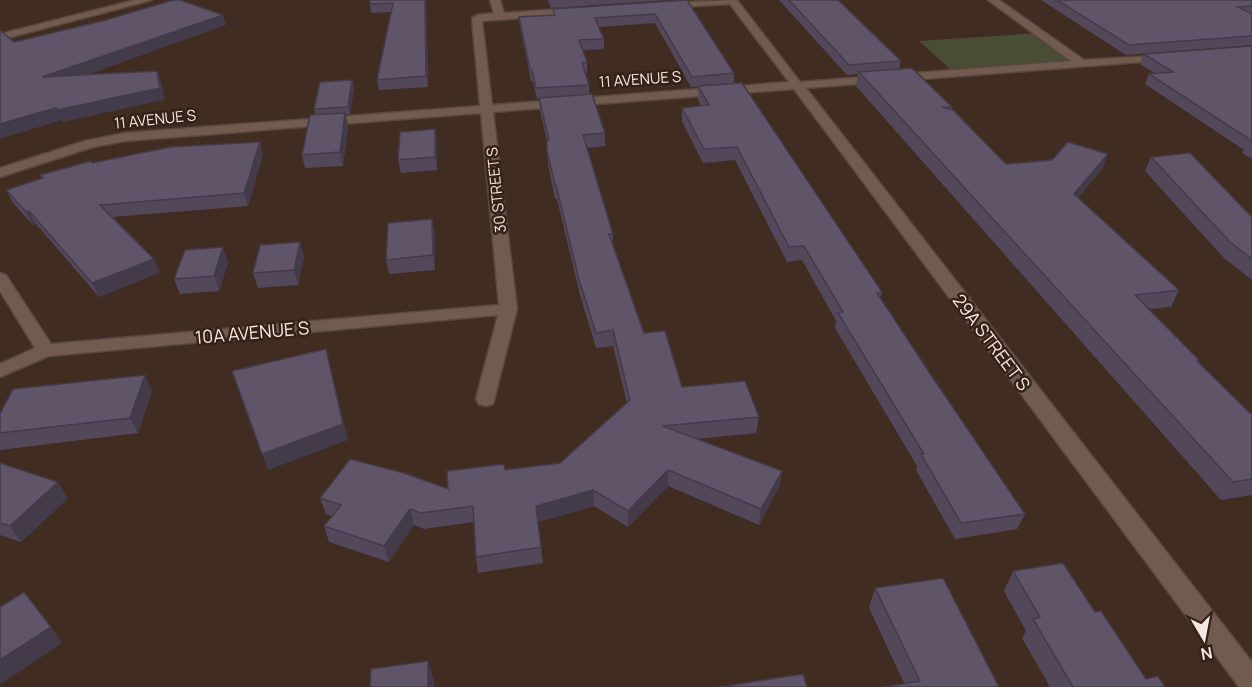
<svg xmlns="http://www.w3.org/2000/svg" width="1252" height="687" font-family="Manrope,sans-serif">
	<rect width="100%" height="100%" fill="#402c21"/>
	<!-- green -->
	<path fill="#494d34" d="M1039,33L1081,63L953,72L919,41Z"/>
	<g fill="none" stroke-linecap="round" stroke-linejoin="round">
		<!-- minor casing -->
		<g stroke="#58473e" stroke-width="3">
			<g id="minor">
				<path d="M135,0H152L0,40V34Z"/>
				<path d="M490,0H500L504,13L576,8L581,11L576,14L482,21L492,105L789,82L730,4L663,8V4L666,3L737,0L800,82L1071,61L988,0H999L1084,60L1170,55L1172,57L1166,60L806,88L1252,662V687H1239L794,89L493,112L517,309L493,404L486,406L479,404L476,399L498,315L49,356L0,377V364L35,348L0,291V273L6,275L51,344L499,305L481,113L125,141L93,147L0,177V168L85,141L125,133L480,106L472,18L477,15L494,13Z"/>
			</g>
		</g>
		<!-- minor -->
		<use href="#minor" fill="#715a4e" fill-rule="evenodd"/>
	</g>
	<!-- wall -->
	<g fill="#53485a">
		<path d="M426,0L428,87L379,90L377,80L391,12L371,13L370,4Z"/>
		<path d="M548,0H668L551,8Z"/>
		<path d="M684,0L734,73V83L882,292L880,298L931,375L1025,514L1017,529L955,539L916,470L917,466L835,328L836,321L802,260L787,262L735,160L703,163L682,121V108L701,106L698,99V87H691L655,23L599,27L604,39V49L582,50L587,62V73H585L589,85V94L605,133V146L587,148L613,234V244L644,333L682,387L759,417L756,433L696,439L782,471L779,487L759,525L668,486L628,527L594,506L538,522L543,563L478,573L476,557L474,522L424,529L414,525L389,562L329,542L324,526L332,516L326,514L320,498L448,489L505,470L560,463L627,403L613,346L596,348L580,295L557,199H555L548,164L547,141L540,111L539,99H537L533,81H531L520,27L519,17L554,15L553,9Z"/>
		<path d="M779,0H838L901,61L899,69L952,107V110L1006,164L1108,154L1102,169L1078,198L1179,290L1171,307L1149,309L1199,360L1198,362L1252,415V495L1221,500L856,86L858,74L847,75Z"/>
		<path d="M1041,0H1252V45L1126,55Z"/>
		<path d="M1252,46V159L1242,153L1244,150L1145,84L1149,74H1156L1140,64L1144,54Z"/>
		<path d="M354,87L350,114H346L348,126L343,166L305,168L302,155L316,115L314,109Z"/>
		<path d="M437,142V170L401,173L398,160Z"/>
		<path d="M263,154L248,206L113,217L160,272L99,297L36,224L33,225L13,203L6,190L42,179L40,175L92,163Z"/>
		<path d="M1151,157L1252,217V280L1223,257L1145,171Z"/>
		<path d="M435,234V270L389,274L386,260Z"/>
		<path d="M304,257L298,285L258,288L253,273Z"/>
		<path d="M228,262L219,291L180,294L174,279Z"/>
		<path d="M152,391L138,433L0,450V414Z"/>
		<path d="M0,463L68,498L21,542L0,535Z"/>
		<path d="M1013,571L1095,612L1146,679L1165,687H1050L1022,638L1026,631L1004,591Z"/>
		<path d="M875,588L999,687L904,683L869,608Z"/>
	</g>
	<!-- shaded-wall -->
	<g fill="#433b4a">
		<path d="M425,0H426L428,87L426,76Z"/>
		<path d="M223,15L226,25L48,89L42,77Z"/>
		<path d="M157,71L162,83L164,100L63,122L57,110Z"/>
		<path d="M352,80L354,87L350,114L348,107Z"/>
		<path d="M56,108L62,120L0,139V124Z"/>
		<path d="M345,113L348,126L343,166L340,152Z"/>
		<path d="M435,129L437,142V170L435,157Z"/>
		<path d="M260,142L263,154L248,206L244,193Z"/>
		<path d="M1108,154L1102,169L1068,210L1074,194Z"/>
		<path d="M29,211L36,224L33,225L26,212Z"/>
		<path d="M432,219L435,234V270L433,255Z"/>
		<path d="M300,242L304,257L298,285L294,270Z"/>
		<path d="M223,247L228,262L219,291L214,276Z"/>
		<path d="M154,259L160,272L99,297L92,283Z"/>
		<path d="M326,349L348,440L268,470L262,454Z"/>
		<path d="M145,375L152,391L138,433L130,418Z"/>
		<path d="M668,470V486L628,527V511Z"/>
		<path d="M782,471L779,487L759,525L761,509Z"/>
		<path d="M58,482L68,498L21,542L10,526Z"/>
		<path d="M593,490L594,506L538,522L536,506Z"/>
		<path d="M410,509L414,525L389,562L384,546Z"/>
		<path d="M51,627L62,643L1,684L0,683V660Z"/>
		<path d="M428,661L434,680V687H428Z"/>
	</g>
	<!-- building -->
	<g fill="#605469" stroke="#433b4a" stroke-width="1.5">
		<path d="M173,0H180L223,15L42,77L157,71L160,88L57,110L56,108L0,124V30L14,42L106,20Z"/>
		<path d="M370,0H425L426,76L377,80L393,3L370,4Z"/>
		<path d="M687,0L734,73L692,77L655,14L595,18L604,39L579,40L587,62L582,63L589,85L536,88L532,70H530L519,17L555,15L553,9Z"/>
		<path d="M789,0H838L901,61L849,65Z"/>
		<path d="M1057,0H1252V6L1238,7L1252,14V36L1129,45Z"/>
		<path d="M1252,46V141L1149,74L1173,72L1144,54Z"/>
		<path d="M912,68L952,107H942L953,110L1006,164L1052,160L1068,142L1108,154L1074,194L1179,290L1135,295L1199,360L1197,361L1252,415V479L1233,482L859,72Z"/>
		<path d="M352,80L348,107L314,109L320,82Z"/>
		<path d="M742,83L882,292L877,293L931,375L1025,514L961,523L921,454H924L838,313L843,312L804,246L789,247L737,147L704,149L682,108L709,105L698,86Z"/>
		<path d="M592,94L605,133L583,135L613,234H609L644,333L665,331L682,387L745,381L759,417L663,426L782,471L761,509L668,470L628,511L593,490L536,506L541,547L476,557L473,506L421,513L410,509L384,546L324,526L341,505L320,498L350,459L404,473L448,489L447,471L504,464L505,470L560,463L630,400L613,330L596,333L579,280L556,185H555L547,151V140H549L539,98Z"/>
		<path d="M345,113L340,152L302,155L310,115Z"/>
		<path d="M435,129V157L398,160L400,132Z"/>
		<path d="M260,142L244,193L100,205L154,259L92,283L29,211L26,212L6,190L43,178L40,175L91,161L92,163L170,147Z"/>
		<path d="M1190,153L1252,217V259L1230,242L1151,157Z"/>
		<path d="M432,219L433,255L386,260L388,223Z"/>
		<path d="M300,242L294,270L253,273L260,245Z"/>
		<path d="M223,247L214,276L174,279L185,250Z"/>
		<path d="M326,349L343,424L262,454L232,371Z"/>
		<path d="M145,375L130,418L0,433V414L13,389Z"/>
		<path d="M0,463L58,482L10,526L0,523Z"/>
		<path d="M1063,563L1095,612L1101,611L1146,679L1158,676L1165,687H1073L1033,619L1040,617L1013,571Z"/>
		<path d="M943,578L999,687H883L920,681L875,588Z"/>
		<path d="M24,592L51,627L0,660V607Z"/>
		<path d="M428,661V687H370L371,669Z"/>
		<path d="M803,674L807,687H719Z"/>
	</g>
	<g text-anchor="middle" dominant-baseline="central" stroke-width="5" stroke-linejoin="round" paint-order="stroke">
		<!-- far-street labels -->
		<g font-size="15" fill="#f6e8e1" stroke="#352217">
			<text transform="translate(640 79) rotate(-4)">11 AVENUE S</text>
			<text transform="translate(155 119) rotate(-6)">11 AVENUE S</text>
			<text transform="translate(496 190) rotate(-96)">30 STREET S</text>
		</g>
		<!-- street labels -->
		<g font-size="18" fill="#f6e8e1" stroke="#352217">
			<text transform="translate(252 332) rotate(-5)">10A AVENUE S</text>
			<text transform="translate(992 342) rotate(53)">29A STREET S</text>
		</g>
	</g>
	<!-- north arrow -->
	<g transform="translate(1204 639) rotate(170)" stroke="#352217" stroke-width="4.5" paint-order="stroke">
	<path d="M0-4.5L10 22L0 15L-10 22Z" fill="#f6e8e1"/>
	<text y="-9" font-size="16" font-weight="bold" text-anchor="middle" fill="#f6e8e1">N</text>
	</g>
</svg>
